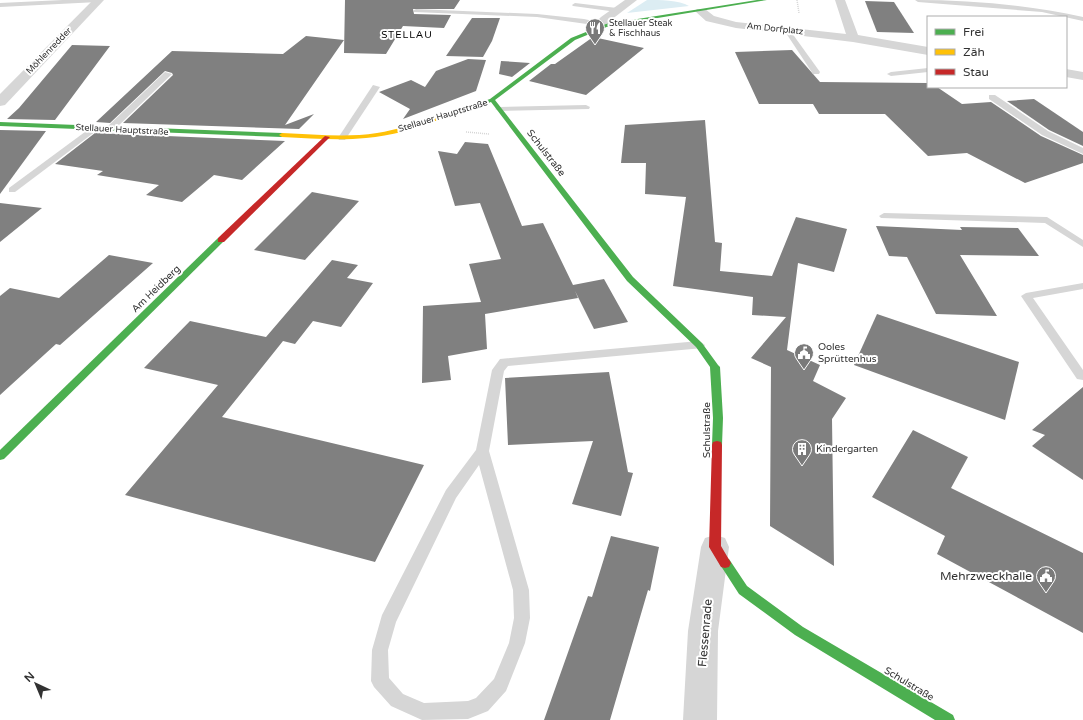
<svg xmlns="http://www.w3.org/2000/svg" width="1083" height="720" font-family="'Varela Round',sans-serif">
	<rect width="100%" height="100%" fill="#fff"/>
	<!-- water -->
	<path fill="#dcedf3" d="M647,0C660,0 679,0 689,6L627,13Z"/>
	<!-- building -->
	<g fill="#808080">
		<path d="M345,0H460L454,9H413L414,14L451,15L444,28L403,26L386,54L344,53Z"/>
		<path d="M865,1L894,2L914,33L877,32Z"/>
		<path d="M472,18H500L492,41L483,57L446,56Z"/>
		<path d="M306,36L344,40L285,125L314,114L299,129L123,123L173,75L172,73L165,71L110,123L96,122L172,51L283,54Z"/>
		<path d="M593,37L644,48L586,95L529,81L551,64H555Z"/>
		<path d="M72,45L110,46L55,120L7,119L19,108Z"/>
		<path d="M792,50L820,82L928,83V87H937L962,104L991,102L1041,136L1083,155V163L1025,183L967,153L928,156L885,114H819L813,104H759L735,52Z"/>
		<path d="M468,59L486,60L476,91L403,119L410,109L379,92L411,80L425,87L436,71Z"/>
		<path d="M501,61L530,63L512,77L499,74Z"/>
		<path d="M1034,99L1083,132V146L1049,130L1007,101Z"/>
		<path d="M705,120L715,242L722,243L720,271L772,276L796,217L847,229L834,272L798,263L787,350L820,365L813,381L846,398L832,419L834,566L770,526L771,367L751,358L786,317L752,315L753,297L673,286L686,197L645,194L646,163H621L625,125Z"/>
		<path d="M0,130L46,131L0,194Z"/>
		<path d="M95,133L285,141L242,180L214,175L182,202L146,195L159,185L97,175L103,171L55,164Z"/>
		<path d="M465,142L488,144L522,226L543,223L573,285L604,279L628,322L594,329L575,291L578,298L485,314L487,349L448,356L451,380L422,383L423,306L481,302L469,264L501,259L480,203L455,206L438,151L457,154Z"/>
		<path d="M312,192L359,201L305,260L254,250Z"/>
		<path d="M0,203L42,208L0,242Z"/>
		<path d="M876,226L962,230L960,227L1018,228L1039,256L960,255L997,316L936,314L907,257L889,256Z"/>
		<path d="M109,255L153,263L60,345L56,344L0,395V296L10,288L59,298Z"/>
		<path d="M332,260L358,265L347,278L373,283L341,327L313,321L295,344L283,341L222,417L424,465L375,562L125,495L218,385L144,368L190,321L266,337Z"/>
		<path d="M877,314L1019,362L1005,420L854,365Z"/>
		<path d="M609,372L628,472L633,473L621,516L572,504L593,441L508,445L505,378Z"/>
		<path d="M1083,387V480L1032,446L1045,435L1032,430Z"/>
		<path d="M913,430L968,457L951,488L1083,553V633L937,554L945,536L872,497Z"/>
		<path d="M611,536L659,547L650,591L648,590L610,720H544L588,596L592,597Z"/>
	</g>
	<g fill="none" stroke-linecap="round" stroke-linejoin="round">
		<!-- path -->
		<g stroke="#d5d5d5" stroke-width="1.5" stroke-dasharray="1 1" stroke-linecap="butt">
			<path d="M797,0L799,13"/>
			<path d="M466,132L489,134"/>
		</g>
		<!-- lane -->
		<g fill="#d6d6d6" fill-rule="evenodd">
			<path d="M63,0H101L98,2L0,7V3Z"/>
			<path d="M915,0C971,0 1028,5 1083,17V21L1042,12L918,2Z"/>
			<path d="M575,3L617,8L620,10L617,12L573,6L572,5Z"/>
			<path d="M416,9L537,14L584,19L611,25L608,27L537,17L414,12V10Z"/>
			<path d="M785,29H789L820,72L819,74H813L784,30Z"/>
			<path d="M928,68V72L891,76L887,74L891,72Z"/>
			<path d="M165,72L172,74L113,131H107V127Z"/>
			<path d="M373,85L380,87L345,140H339L338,138Z"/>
			<path d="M989,95H995L1048,131L1083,148V154L1042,135L989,99Z"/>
			<path d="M586,105L590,107L589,109L499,111L495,109L499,107Z"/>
			<path d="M93,126L100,128L15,192H9V188Z"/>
			<path d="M884,213L1047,217L1083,240V247L1045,223L881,218L879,216Z"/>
			<path d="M1083,283V289L1033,298L1083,370V380L1077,379L1021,296L1026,293Z"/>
			<path d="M699,341L705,345L703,348L508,366L504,371L489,451L529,590L530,618L525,643L506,691L488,711L468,719L422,720L391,706L374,687L371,681L372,650L382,615L446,490L476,450L492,370L500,359ZM479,465L513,590L514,618L509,643L494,679L476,698L468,701L424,703L403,694L389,678L388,650L396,622L456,498Z"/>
		</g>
		<!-- street -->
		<g fill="#d6d6d6" fill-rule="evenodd">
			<path d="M93,0H104L5,105L0,106V94Z"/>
			<path d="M625,0H637L611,20L614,25L612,27H604L599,19L601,17Z"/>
			<path d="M835,0H845L858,35L928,47V55L853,42L736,28L706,21L695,11L697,9H705L714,16L736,22L846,34Z"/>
			<path d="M1066,69L1083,72V80L1066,77Z"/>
			<path d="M715,535L725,538L729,547L718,631L717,720H683L688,631L701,547L705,538Z"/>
		</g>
		<!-- fast -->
		<g fill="#4caf50" fill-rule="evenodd">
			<path d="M757,0H767L609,26L575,40L495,100L633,277L702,343L718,365L720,367L723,418L722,445L721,448L717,449L713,448L712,445L713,418L710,367L696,347L627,281L491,102L438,120L433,119L490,99L571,38L606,24Z"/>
			<path d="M0,122L282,133L285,135L282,137L0,126Z"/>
			<path d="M218,238H221L225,240L4,459L0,460V450Z"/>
			<path d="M725,558L729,559L747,586L803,627L953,715L955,720H935L795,635L739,594L719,563L721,559Z"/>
		</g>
		<!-- slow -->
		<path fill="#ffc107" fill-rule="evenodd" d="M436,117L438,118V120C415,129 391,136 366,138C338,141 310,138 282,137L279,135L282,133C314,134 345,138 377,133C397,130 416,123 436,117Z"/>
		<!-- jam -->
		<g fill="#c62828" fill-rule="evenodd">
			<path d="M325,136L330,137L224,242H218V238Z"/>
			<path d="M717,441L721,442L722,445L721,546L731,563L729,567L725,568L721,567L709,547L712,445L713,442Z"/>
		</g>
	</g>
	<!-- icons -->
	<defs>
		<g id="restaurant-pin" transform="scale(1)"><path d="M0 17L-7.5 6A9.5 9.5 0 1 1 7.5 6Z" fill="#7a7a7a" stroke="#fff"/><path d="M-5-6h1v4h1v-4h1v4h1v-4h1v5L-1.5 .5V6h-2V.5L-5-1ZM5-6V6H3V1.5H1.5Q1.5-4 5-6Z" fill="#fff"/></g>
		<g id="civic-pin" transform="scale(1)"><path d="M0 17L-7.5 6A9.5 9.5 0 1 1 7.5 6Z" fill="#7a7a7a" stroke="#fff"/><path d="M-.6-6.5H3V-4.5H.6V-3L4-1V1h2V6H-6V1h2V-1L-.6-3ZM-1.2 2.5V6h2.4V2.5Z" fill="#fff"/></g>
		<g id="building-pin" transform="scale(1)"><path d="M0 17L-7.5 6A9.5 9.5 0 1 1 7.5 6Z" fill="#7a7a7a" stroke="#fff"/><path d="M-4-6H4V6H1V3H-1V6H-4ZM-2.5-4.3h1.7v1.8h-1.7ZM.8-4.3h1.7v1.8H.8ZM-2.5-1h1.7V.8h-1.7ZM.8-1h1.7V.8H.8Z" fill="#fff"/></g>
	</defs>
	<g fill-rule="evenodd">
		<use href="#restaurant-pin" x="595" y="28"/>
		<use href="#civic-pin" x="804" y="353"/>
		<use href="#building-pin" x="802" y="449"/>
		<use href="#civic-pin" x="1046" y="576"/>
	</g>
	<g text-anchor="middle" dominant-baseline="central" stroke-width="4" stroke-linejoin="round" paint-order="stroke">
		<!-- far-poi labels -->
		<g font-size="9" fill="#323232" stroke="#fff" text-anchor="start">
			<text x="609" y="23">Stellauer Steak<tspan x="609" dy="10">&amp; Fischhaus</tspan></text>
		</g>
		<!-- far-street labels -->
		<g font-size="9" fill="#323232" stroke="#fff">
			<text transform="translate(775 29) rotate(6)">Am Dorfplatz</text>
			<text transform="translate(49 51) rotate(-46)">Möhlenredder</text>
			<text transform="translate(443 116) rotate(-17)">Stellauer Hauptstraße</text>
			<text transform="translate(122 130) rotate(3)">Stellauer Hauptstraße</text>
		</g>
		<!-- far-quarter labels -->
		<g font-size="10" letter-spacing="1" fill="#000" stroke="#fff">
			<text x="407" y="35">STELLAU</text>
		</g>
		<!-- street labels -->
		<g font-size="10" fill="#323232" stroke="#fff">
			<text transform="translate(546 153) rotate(52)">Schulstraße</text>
			<text transform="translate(156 289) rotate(-44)">Am Heidberg</text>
			<text transform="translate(707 430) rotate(-90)">Schulstraße</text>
			<text transform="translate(909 684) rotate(31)">Schulstraße</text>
		</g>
		<!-- poi labels -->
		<g font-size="10" fill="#323232" stroke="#fff" text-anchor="start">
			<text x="818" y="347">Ooles<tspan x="818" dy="12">Sprüttenhus</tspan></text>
			<text x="816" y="449">Kindergarten</text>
		</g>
		<!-- near-poi labels -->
		<g font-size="12" fill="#323232" stroke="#fff" text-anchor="end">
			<text x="1032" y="576">Mehrzweckhalle</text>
		</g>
		<!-- near-street labels -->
		<g font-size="12" fill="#323232" stroke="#fff">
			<text transform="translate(705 633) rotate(-85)">Flessenrade</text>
		</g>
	</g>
	<!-- legend -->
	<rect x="927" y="16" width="140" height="72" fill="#ffffff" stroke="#adadad"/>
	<rect x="935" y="29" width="20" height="6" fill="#4caf50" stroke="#adadad"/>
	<text x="963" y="36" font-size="12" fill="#323232">Frei</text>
	<rect x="935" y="49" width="20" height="6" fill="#ffc107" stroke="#adadad"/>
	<text x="963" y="56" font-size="12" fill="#323232">Zäh</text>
	<rect x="935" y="69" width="20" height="6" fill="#c62828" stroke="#adadad"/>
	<text x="963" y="76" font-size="12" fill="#323232">Stau</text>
	<!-- north arrow -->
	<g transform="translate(36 684) rotate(316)" stroke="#ffffff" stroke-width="3" paint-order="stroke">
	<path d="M0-3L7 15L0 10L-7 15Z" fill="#323232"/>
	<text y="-6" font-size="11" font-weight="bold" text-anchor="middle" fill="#323232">N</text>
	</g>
</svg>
